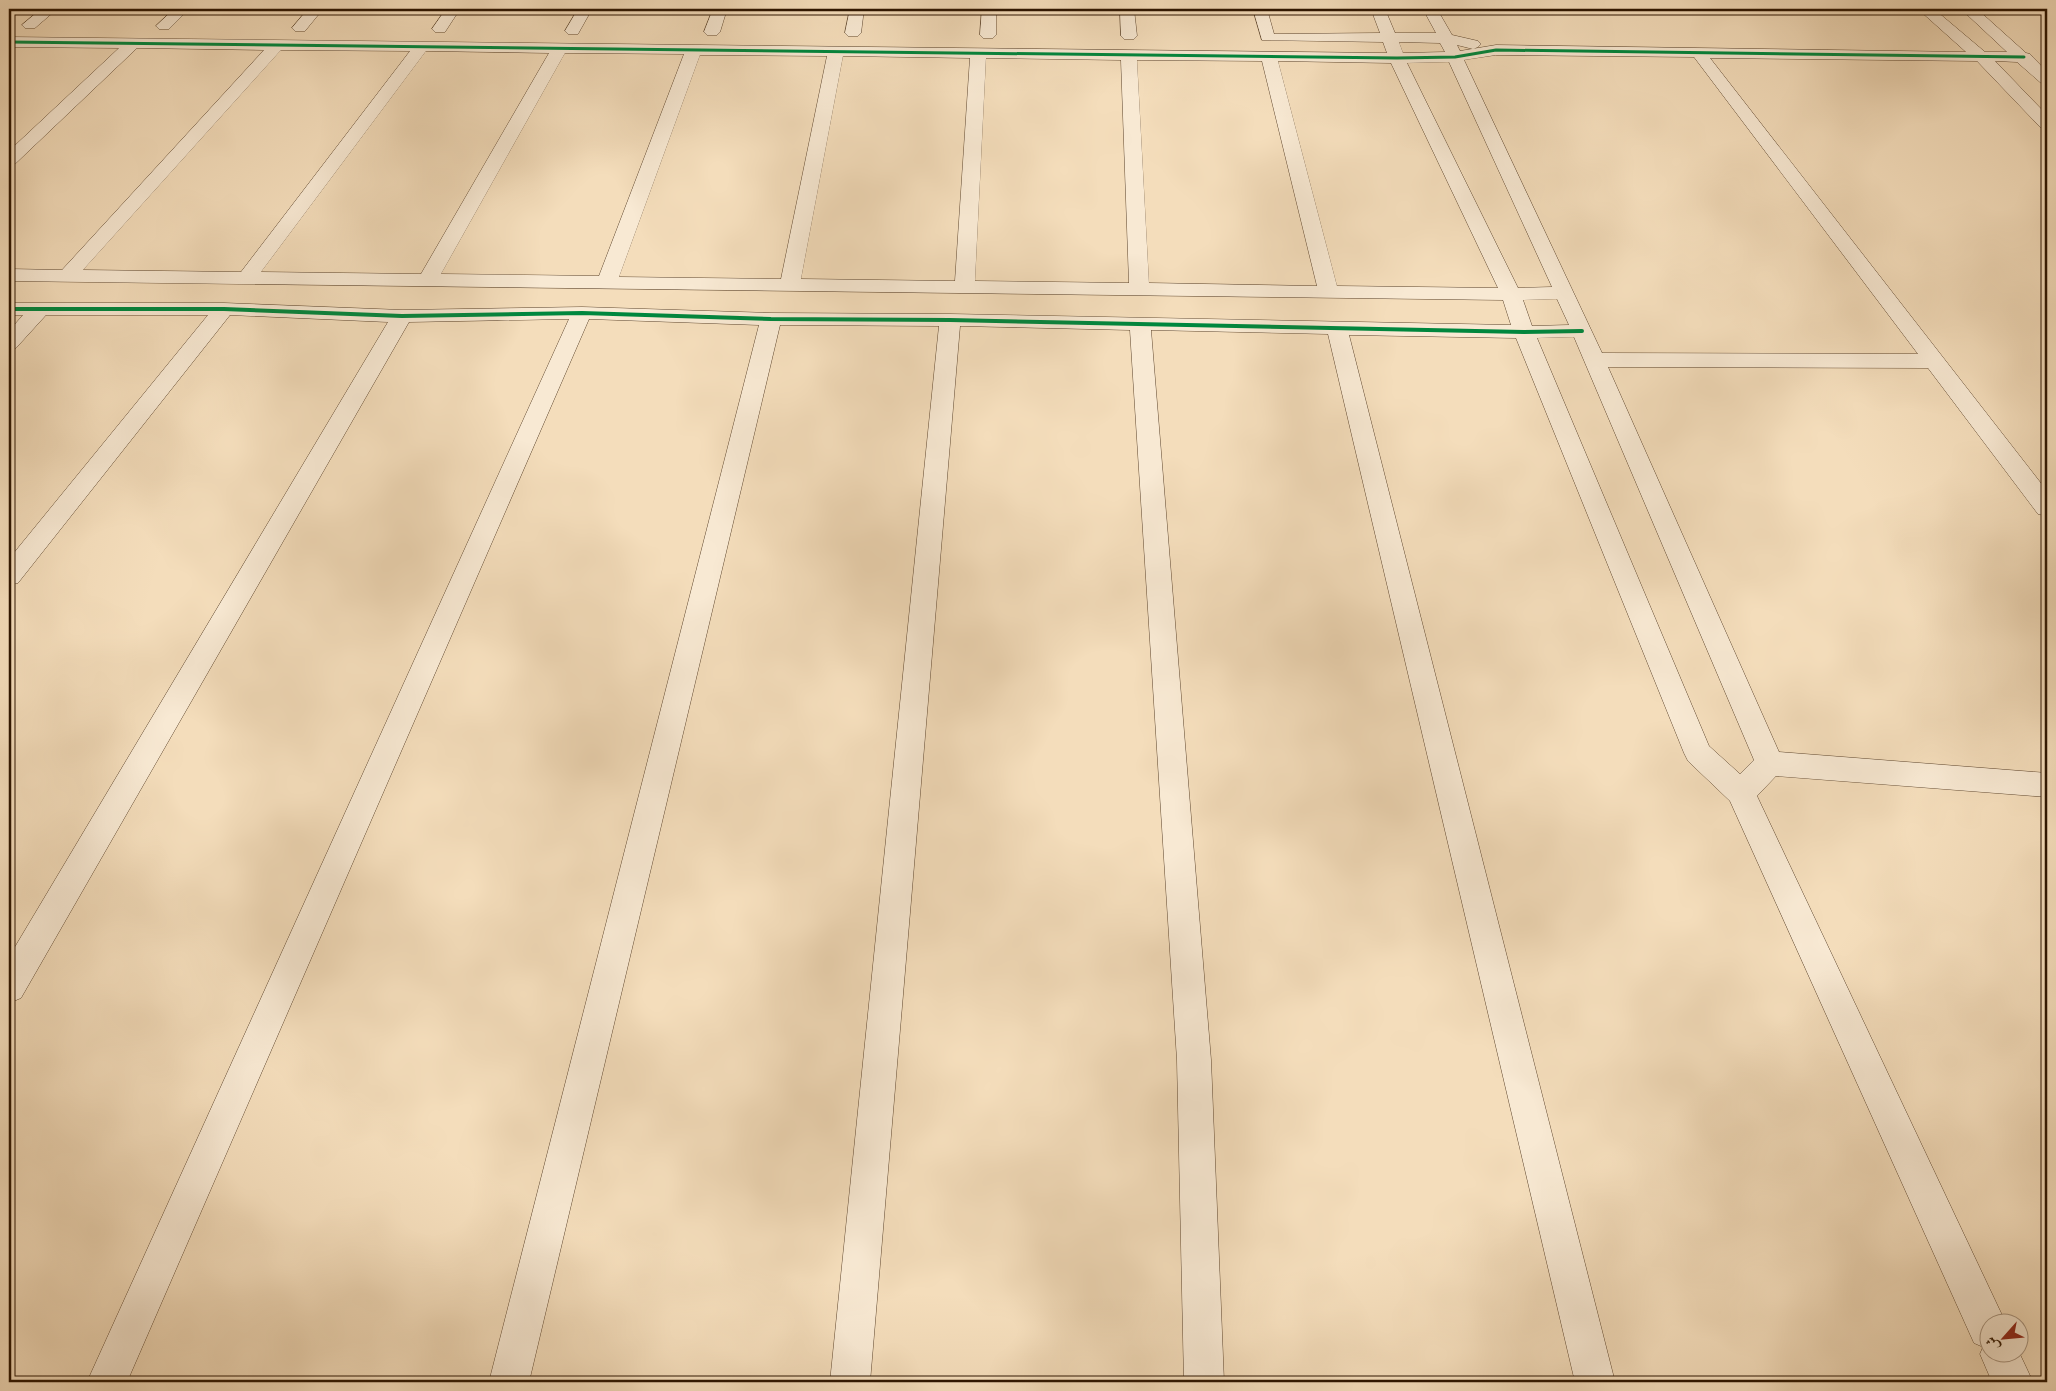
<svg xmlns="http://www.w3.org/2000/svg" width="2056" height="1391" font-family="'Old Standard TT',Amiri,serif">
	<rect width="100%" height="100%" fill="#f4ddbb"/>
	<filter id="stains"><feTurbulence type="fractalNoise" baseFrequency=".004" numOctaves="4"/><feColorMatrix values="0 0 0 0 .2 0 0 0 0 .09 0 0 0 0 .02 0 0 0 .5 -.17"/></filter>
	<radialGradient id="worn" r=".72"><stop offset=".6" stop-color="#630" stop-opacity="0"/><stop offset="1" stop-color="#630" stop-opacity=".3"/></radialGradient>
	<g fill="none" stroke-linecap="round" stroke-linejoin="round">
		<!-- minor casing -->
		<g stroke="#5f472f" stroke-width="1">
			<g id="minor">
				<path d="M41,9H57L35,28H25L22,25Z"/>
				<path d="M174,9H189L169,29H159L156,26Z"/>
				<path d="M308,9H323L305,31H295L292,28Z"/>
				<path d="M446,9H460L445,32H435L432,29Z"/>
				<path d="M578,9H592L578,34H568L565,31Z"/>
				<path d="M713,9H727L720,32L717,35H707L704,32Z"/>
				<path d="M850,9H864L861,33L858,36H848L845,33Z"/>
				<path d="M982,9H996V35L993,38H983L980,35Z"/>
				<path d="M1120,9H1134L1137,36L1134,39H1124L1121,36Z"/>
				<path d="M1253,9H1267L1274,34L1380,33L1371,9H1385L1395,33H1436L1423,9H1437L1452,35L1478,41L1481,44L1478,47L1473,49L1457,45L1460,51L1496,45L1966,52L1918,9H1934L1985,52H2007L1961,9H1977L2026,53L2030,54L2047,72V85L2041,83L2017,62L1995,61L2047,115V129L2041,128L1977,61L1710,58L2047,491V516L2038,514L1928,368L1608,367L1779,752L2047,773V797L1776,776L1757,796L2002,1315L2005,1324H1988V1354H2018V1350L2033,1382H1992L1980,1354L1983,1347L1974,1343L1730,801L1688,761L1684,753L1516,338L1349,335L1615,1382H1575L1328,334L1151,330L1211,1060L1224,1382H1184L1177,1060L1130,330L960,326L870,1382H830L939,326L780,325L529,1382H489L759,325L589,319L127,1382H87L569,319L409,322L21,998L9,1003V957L388,322L230,315L18,583L9,585V559L208,315H46L16,348L9,349V331L23,315H9V303H224L402,310L582,307L771,313L950,314L1511,325L1503,300L9,281V269L62,270L264,50L137,48L15,164L9,165V151L119,48L9,47V37L1387,53L1383,42L1262,40ZM1399,42L1440,43L1445,52L1403,53ZM281,50L410,51L241,272L83,270ZM426,51L549,53L421,274L261,272ZM565,53L684,54L599,276L441,274ZM700,55L827,56L781,279L619,277ZM1496,55L1694,57L1918,354L1602,353L1464,60ZM843,56L970,58L955,281L801,279ZM986,58L1121,60L1129,283L975,281ZM1137,60L1262,61L1317,286L1149,283ZM1278,61L1391,63L1498,288L1337,286ZM1449,62L1552,287L1518,288L1407,63ZM1557,299L1569,325L1532,326L1523,300ZM1574,337L1754,760L1740,774L1709,746L1537,338Z"/>
			</g>
		</g>
		<!-- minor -->
		<use href="#minor" fill="#f8e9d3" fill-rule="evenodd"/>
		<!-- cycleway-far1 casing -->
		<g stroke="#f8e9d3" stroke-width="5">
			<path id="cycleway-far1" d="M9,42L1397,58L1455,57L1496,50L2024,57"/>
		</g>
		<!-- cycleway casing -->
		<g stroke="#f8e9d3" stroke-width="6">
			<path id="cycleway" d="M9,309H224L402,316L582,313L771,319L950,320L1524,332L1582,331"/>
		</g>
		<!-- cycleway-far1 -->
		<use href="#cycleway-far1" stroke="#00873e" stroke-width="3"/>
		<!-- cycleway -->
		<use href="#cycleway" stroke="#00873e" stroke-width="4"/>
	</g>
	<!-- margin -->
	<rect width="2056" height="1391" fill="none" stroke="#f4ddbb" stroke-width="30"/>
	<rect x="10" y="10" width="2036" height="1371" fill="none" stroke="#2d1500" stroke-width="2.5"/>
	<rect x="15" y="15" width="2026" height="1361" fill="none" stroke="#2d1500"/>
	<!-- north arrow -->
	<g transform="translate(2004 1338) rotate(243)"><circle r="24" fill="#f8e9d3" stroke="#a7947f"/>
	<path d="M0-4L9 19L0 12L-9 19Z" fill="#8f2418"/>
	<text y="-8" font-size="14" font-weight="bold" text-anchor="middle" fill="#2d1500">ش</text>
	</g>
	<rect width="100%" height="100%" filter="url(#stains)"/>
	<rect width="100%" height="100%" fill="url(#worn)"/>
</svg>
